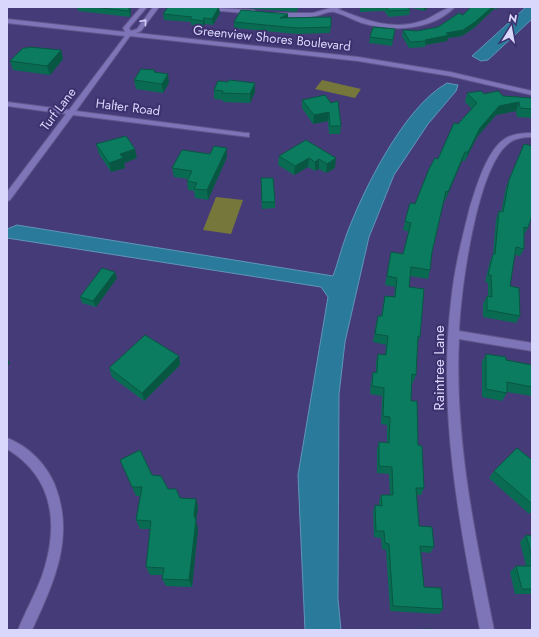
<svg xmlns="http://www.w3.org/2000/svg" width="539" height="637" font-family="Jost,sans-serif">
	<rect width="100%" height="100%" fill="#463b79"/>
	<!-- green -->
	<g fill="#76773b">
		<path d="M322,80L361,89L355,98L315,89Z"/>
		<path d="M216,197L243,200L231,234L203,230Z"/>
	</g>
	<!-- water -->
	<g fill="#2a7a9b" stroke="#5f96b8">
		<path d="M526,7H532V19L488,60L481,61L472,56Z"/>
		<path d="M447,83L458,85L456,91L428,124L394,175L369,237L345,342L339,394L338,599L341,630H305L298,475L328,297L321,287L7,238V229L17,225L333,276C338,263 341,249 346,236C363,190 404,107 447,83Z"/>
	</g>
	<g fill="none" stroke-linecap="round" stroke-linejoin="round">
		<!-- minor casing -->
		<g stroke="#61578b" stroke-width="2">
			<g id="minor">
				<path d="M141,7H147L129,28L131,31L137,29L153,7H159L141,31L136,33L358,57L450,72L532,91V95L450,76L358,61L130,36L76,111L246,133H249V137L73,115L10,200L7,201V192L66,114L7,106V102L69,110L125,36L7,23V19L125,32L123,28Z"/>
				<path d="M197,7L254,10L257,12L254,14L200,9Z"/>
				<path d="M334,7H343L338,9C364,20 393,31 422,21C433,18 443,7 455,7C431,31 393,32 362,23C353,20 343,14 334,12C329,11 321,15 316,16C304,19 288,17 276,17L273,15L276,13H313Z"/>
				<path d="M532,133V137C524,137 515,138 509,143C476,168 461,290 459,331L532,343V351L459,339C454,437 475,535 494,630H480C459,523 438,411 451,302C454,270 462,239 470,207C476,188 487,149 506,138C513,134 523,133 532,133Z"/>
				<path d="M7,438C28,446 45,463 54,483C76,536 54,582 32,630H18C25,612 35,595 42,576C59,527 55,478 7,449Z"/>
			</g>
		</g>
		<!-- minor -->
		<use href="#minor" fill="#7e75b8" fill-rule="evenodd"/>
	</g>
	<!-- wall -->
	<g fill="#0a6b53">
		<path d="M77,7H130L131,10L130,17L78,11Z"/>
		<path d="M246,7H298L297,12L246,8Z"/>
		<path d="M360,7H408L410,10L409,15L389,17L384,11L360,12Z"/>
		<path d="M408,7H429L424,11Z"/>
		<path d="M471,7H499L497,9H494L474,28L462,36L448,38L447,41L425,45V47L409,48L402,36L403,30L417,31L438,27L463,15Z"/>
		<path d="M220,13L213,25L205,24L203,26L191,25V22L164,20L163,14Z"/>
		<path d="M288,18L331,27L330,33L297,34L234,28V22Z"/>
		<path d="M395,29L392,46L369,43L370,37Z"/>
		<path d="M61,50L63,59L50,75L13,70L10,61Z"/>
		<path d="M155,70V73L169,83L163,93L136,89L134,80Z"/>
		<path d="M214,90L255,92L250,103L223,102V100L214,99Z"/>
		<path d="M467,93L484,94L503,96L532,98V118L517,117L516,111L496,115L477,137L465,161H462L445,201H444L432,252L430,270L428,279L410,276L409,287L420,337L417,344L416,375L413,383H411V401L424,488L421,495H416L419,526L434,547L430,553L421,552L424,587L443,609L439,614L390,611L386,550L382,549L381,538L374,537L373,512L375,505H379V501L381,495H390L389,474L377,473V449L379,442H387V425L381,424L382,396L370,394L371,381L373,372L376,373V362L378,354L385,355L386,345L373,342L376,324L378,316H381L385,296L394,297L395,287L385,285L391,252L403,254L409,232L403,230L405,221L415,204L438,159L458,124L472,109L465,102Z"/>
		<path d="M325,95L341,126L340,134H329L328,121L313,124L302,108V100Z"/>
		<path d="M306,140L335,168L326,173L319,169L315,171L308,167L294,175L278,165L279,156Z"/>
		<path d="M96,144L137,158L124,163L125,168L111,172L99,154Z"/>
		<path d="M524,144L528,228L524,235V249L520,256L515,255L510,286L520,316L516,323L483,317V304L487,296L488,297V283L485,282L490,261L493,254L496,219L499,211L501,212L506,187Z"/>
		<path d="M227,157L208,200L195,198L194,191L188,190L187,181L188,179L174,177L172,168Z"/>
		<path d="M261,184L275,202V208L262,209Z"/>
		<path d="M117,278L96,307L82,303L80,297Z"/>
		<path d="M486,354L506,360L532,365V396L507,392V393L502,401L482,397V362Z"/>
		<path d="M179,356L180,365L144,401L112,377L109,368Z"/>
		<path d="M120,460L152,475L180,498L196,499L198,507L196,522L198,529L192,587L166,586L162,579L163,575H150L146,567L150,529H140L136,520L140,496H136Z"/>
		<path d="M532,460V511L529,514L489,478L494,471Z"/>
		<path d="M526,535L532,536V594H515L510,572L516,566H526L520,542Z"/>
	</g>
	<!-- shaded-wall -->
	<g fill="#085743">
		<path d="M129,7H130L131,10L130,17L129,11Z"/>
		<path d="M219,7L220,13L213,25L212,19Z"/>
		<path d="M424,7H429L424,11Z"/>
		<path d="M492,7H495L494,9L474,28L462,36L448,38L447,41L425,45L426,41L425,40L446,33Z"/>
		<path d="M288,14V19L280,18Z"/>
		<path d="M204,18L205,24L203,26V21Z"/>
		<path d="M61,50L63,59L50,75L47,66Z"/>
		<path d="M168,74L169,83L163,93L162,84Z"/>
		<path d="M255,83V92L250,103V94Z"/>
		<path d="M519,102L516,111L496,115L477,137L465,161L468,152L480,128L499,106Z"/>
		<path d="M329,112L328,121L313,124L314,115Z"/>
		<path d="M227,148V157L208,200L207,190Z"/>
		<path d="M135,149L137,158L124,163L125,168L111,172L109,163L120,154Z"/>
		<path d="M465,152L462,161L445,201L448,192Z"/>
		<path d="M309,158L308,167L294,175L295,166Z"/>
		<path d="M336,158L335,168L326,173L327,164Z"/>
		<path d="M319,159V169L315,171V162Z"/>
		<path d="M115,272L117,278L96,307L93,301Z"/>
		<path d="M179,356L180,365L144,401L142,393Z"/>
		<path d="M7,357L10,364L7,365Z"/>
		<path d="M196,499L198,507L196,522L198,529L192,587L189,580L194,516Z"/>
	</g>
	<!-- building -->
	<g fill="#0c7c60" stroke="#085743">
		<path d="M92,7H129V11Z"/>
		<path d="M168,7H219L212,19L204,18L203,21L190,19L192,17L163,14Z"/>
		<path d="M386,7H408L410,10L389,11Z"/>
		<path d="M471,7H492L475,22L463,30L446,33L449,35L425,40L426,41L410,42L403,30L417,31L438,27L459,13L463,15Z"/>
		<path d="M241,10L288,14L280,18L331,17V27L297,28L234,22Z"/>
		<path d="M373,27L395,29L393,40L370,37Z"/>
		<path d="M29,47L61,50L47,66L10,61L23,48H27Z"/>
		<path d="M141,69L155,70L154,72L168,74L162,84L134,80Z"/>
		<path d="M229,80L255,83L250,94L222,93L223,91L214,90L218,81L228,82Z"/>
		<path d="M481,91L484,94L498,91L503,96L532,98V109L520,108L519,102L499,106L480,128L468,152H465L448,192L446,191L432,252L430,270L411,267L409,287L424,289L420,337L418,336L416,375L412,374L411,401H417L418,445L422,446L424,488H416L419,526L432,527L434,547L420,546L424,587L441,588L443,609L393,606L389,544L385,543L384,531H376L375,505L382,506L381,495H393L392,467L379,466V442L389,443L390,417L383,416L384,388L372,386L373,372L377,373L378,354L386,355L388,336L375,334L378,316H382L385,296L395,297L397,278L387,276L391,252L403,254L411,223L405,221L410,203L415,204L429,169L435,158L438,159L454,123L458,124L477,103L467,93Z"/>
		<path d="M325,95L331,103L338,101L341,126H330L329,112L314,115L302,100Z"/>
		<path d="M126,136L135,149L120,154L123,158L109,163L96,144Z"/>
		<path d="M306,140L336,158L327,164L319,159L315,162L309,158L295,166L279,156Z"/>
		<path d="M524,144L532,146V215L528,228L524,227V249L516,247L510,286L519,288L520,316L487,310V296L492,297L491,275H488L493,254H495L499,211L503,212L509,180Z"/>
		<path d="M214,146L227,148L207,190L194,189L197,183L187,181L192,171L172,168L182,150L210,154Z"/>
		<path d="M261,178H273L275,202H262Z"/>
		<path d="M102,268L115,272L93,301L80,297Z"/>
		<path d="M145,335L179,356L142,393L109,368Z"/>
		<path d="M486,354L506,357V360L532,365V387L507,382V393L486,389Z"/>
		<path d="M517,448L532,460V504L494,471Z"/>
		<path d="M140,450L152,475L161,476L168,489H176L180,498L196,499L194,516L196,520L189,580L162,579L164,568L146,567L151,521L136,520L142,487H132L120,460Z"/>
		<path d="M526,535L532,536V557Z"/>
		<path d="M516,566H532V589H522Z"/>
		<path d="M431,629V630H394Z"/>
	</g>
	<!-- one-way arrows -->
	<defs><path id="oneway-chevron" d="M-2-3.5L2.5 0L-2 3.5" fill="none" stroke-width="1.6" stroke-linecap="round" stroke-linejoin="round"/></defs>
	<use stroke="#d1cdf5" href="#oneway-chevron" transform="translate(144 22) rotate(-51)"/>
	<g text-anchor="middle" dominant-baseline="central" stroke-width="4" stroke-linejoin="round" paint-order="stroke">
		<!-- far-street labels -->
		<g font-size="13" fill="#dad7fc" stroke="#3c306d">
			<text transform="translate(272 38) rotate(6)">Greenview Shores Boulevard</text>
			<text transform="translate(128 107) rotate(7)">Halter Road</text>
			<text transform="translate(58 109) rotate(-53)">Turf Lane</text>
		</g>
		<!-- street labels -->
		<g font-size="15" fill="#dad7fc" stroke="#3c306d">
			<text transform="translate(439 368) rotate(-90)">Raintree Lane</text>
		</g>
	</g>
	<!-- border -->
	<rect width="539" height="637" fill="none" stroke="#dad7fc" stroke-width="16"/>
	<!-- north arrow -->
	<g transform="translate(511 28) rotate(11)" stroke="#3c306d" stroke-width="3" paint-order="stroke">
	<path d="M0-3L7 15L0 10L-7 15Z" fill="#dad7fc"/>
	<text y="-6" font-size="11" font-weight="bold" text-anchor="middle" fill="#dad7fc">N</text>
	</g>
</svg>
